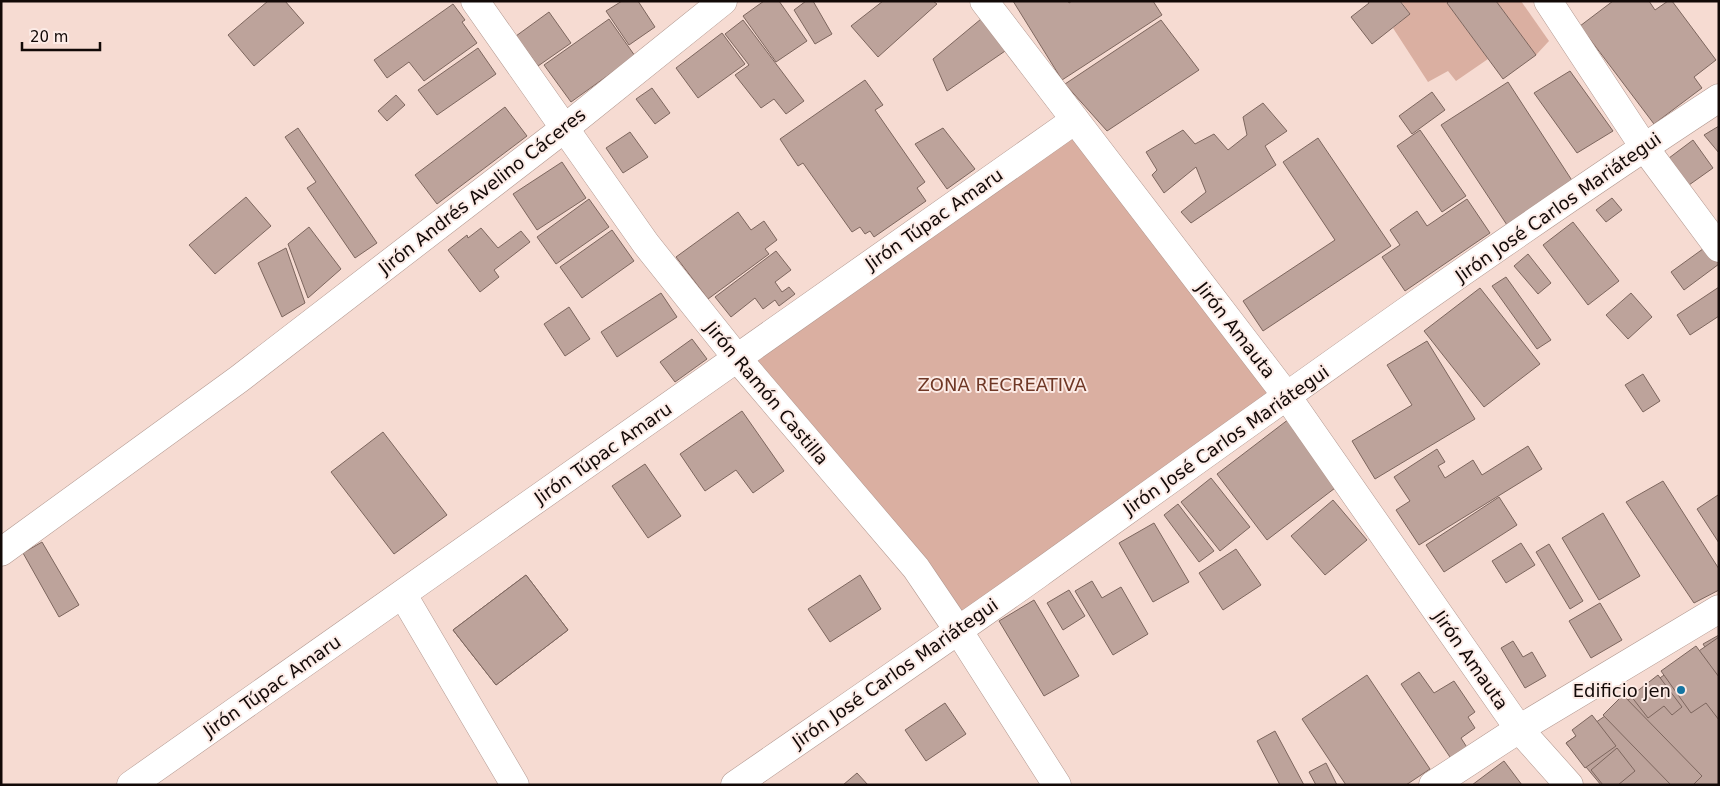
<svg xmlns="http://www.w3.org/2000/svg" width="1720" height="786" font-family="'DejaVu Sans',sans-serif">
	<rect width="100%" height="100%" fill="#f6dbd2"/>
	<!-- green -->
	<g fill="#daafa1">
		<path d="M1401,1H1449L1447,3L1488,59L1456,81L1448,71L1428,82L1393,28L1410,14Z"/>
		<path d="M1496,1H1521L1549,41L1536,55Z"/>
		<path d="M1075,120L1286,395L970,622L737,358Z"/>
	</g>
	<!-- building -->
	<g fill="#bda39b" stroke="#7d665e">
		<path d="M268,1H285L304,23L254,66L228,35Z"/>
		<path d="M622,1H638L655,27L629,45L606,11Z"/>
		<path d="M764,1H779L807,41L776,62L743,16Z"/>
		<path d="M806,1H813L832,34L815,44L794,10Z"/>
		<path d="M883,1H933L937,4L878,57L851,26Z"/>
		<path d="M1013,1H1068L1069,3L1072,1H1153L1162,15L1062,80Z"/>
		<path d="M1368,1H1400L1410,14L1372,44L1351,17L1369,3Z"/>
		<path d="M1449,1H1496L1536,55L1503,79L1447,3Z"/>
		<path d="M1613,1H1649L1655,10L1668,1H1672L1716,60L1694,77L1702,88L1654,124L1580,26Z"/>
		<path d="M453,4L465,20L462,22L477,43L424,81L409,62L387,78L374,60Z"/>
		<path d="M549,12L571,43L538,66L516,36Z"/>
		<path d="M609,19L635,56L571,102L544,65Z"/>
		<path d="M981,19L1008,49L947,91L933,59Z"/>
		<path d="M743,20L804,101L786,114L774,99L761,108L735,75L749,65L725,34Z"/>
		<path d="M1161,20L1199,70L1107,131L1065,84Z"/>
		<path d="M722,33L745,64L698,98L676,68Z"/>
		<path d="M478,48L496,74L437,115L418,90Z"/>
		<path d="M1570,71L1613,131L1577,153L1534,93Z"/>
		<path d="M865,80L883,105L875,110L925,182L917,188L926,201L874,237L870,231L865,234L860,227L852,232L803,163L798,166L780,139Z"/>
		<path d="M1508,82L1573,182L1507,225L1441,125Z"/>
		<path d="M652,88L670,113L655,124L636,99Z"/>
		<path d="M1432,92L1445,110L1412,134L1399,116Z"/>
		<path d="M396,95L405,105L387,121L378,111Z"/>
		<path d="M1263,103L1287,131L1265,146L1276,165L1191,223L1181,212L1206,192L1196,167L1164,193L1152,175L1157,170L1146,152L1183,130L1195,144L1214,134L1228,150L1247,135L1243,117Z"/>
		<path d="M505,107L527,136L437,204L415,175Z"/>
		<path d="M1719,126V153L1704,135Z"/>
		<path d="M298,128L377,243L355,258L307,188L316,182L285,137Z"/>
		<path d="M943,128L975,169L947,189L915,144Z"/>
		<path d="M1420,130L1466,196L1442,212L1397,146Z"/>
		<path d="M630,132L648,157L623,173L606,148Z"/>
		<path d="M1318,138L1391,246L1263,331L1243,301L1335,240L1283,162Z"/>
		<path d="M1693,140L1713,168L1689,185L1669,158Z"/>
		<path d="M562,162L586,198L537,230L513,194Z"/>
		<path d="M246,197L271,226L215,274L189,245Z"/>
		<path d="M1612,198L1622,210L1606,222L1596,210Z"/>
		<path d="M589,199L609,227L556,264L537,237Z"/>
		<path d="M1467,199L1490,233L1405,291L1382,257L1400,245L1390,230L1417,211L1427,226Z"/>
		<path d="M738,212L751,230L764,221L777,240L765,249L769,254L708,299L676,257Z"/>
		<path d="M1573,222L1619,281L1588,305L1543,245Z"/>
		<path d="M309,227L341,269L308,298L288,244Z"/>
		<path d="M481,228L498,248L521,231L530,242L494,270L499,277L480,292L448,250L467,235L468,238Z"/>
		<path d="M612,230L634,261L582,298L560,267Z"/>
		<path d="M1707,246L1719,264L1684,290L1671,272Z"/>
		<path d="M286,248L305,303L282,317L258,263Z"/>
		<path d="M776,251L791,270L775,282L782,292L789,287L795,294L779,306L775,300L763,309L755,298L731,317L715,297Z"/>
		<path d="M1528,254L1551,283L1538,294L1514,266Z"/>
		<path d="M1506,277L1551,340L1537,349L1492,286Z"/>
		<path d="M1719,287V316L1690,335L1677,315Z"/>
		<path d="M1480,288L1540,364L1484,407L1424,331Z"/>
		<path d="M661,293L677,317L617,357L601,332Z"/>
		<path d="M1631,293L1652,317L1628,339L1606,315Z"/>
		<path d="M569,307L590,339L565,356L544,324Z"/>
		<path d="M692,339L707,359L675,382L660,362Z"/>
		<path d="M1427,341L1475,419L1375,479L1352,441L1412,405L1387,365Z"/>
		<path d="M1643,374L1660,401L1643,412L1625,385Z"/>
		<path d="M742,411L784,471L753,493L736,470L705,491L680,454Z"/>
		<path d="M1289,419L1339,485L1267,540L1217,474Z"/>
		<path d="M383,432L447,515L394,554L331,472Z"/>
		<path d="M1528,446L1542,469L1419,545L1396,510L1410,501L1394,477L1437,449L1445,462L1438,466L1445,478L1473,460L1482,475Z"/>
		<path d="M645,464L681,516L648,538L612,486Z"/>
		<path d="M1211,478L1250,527L1220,551L1181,502Z"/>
		<path d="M1663,481L1719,569V590L1694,603L1626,502Z"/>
		<path d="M1718,495L1719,497V543L1697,509Z"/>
		<path d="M1499,497L1517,525L1444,572L1426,545Z"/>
		<path d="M1333,500L1367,540L1325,575L1291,536Z"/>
		<path d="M1178,504L1214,551L1199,562L1164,515Z"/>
		<path d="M1603,513L1640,576L1599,600L1562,538Z"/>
		<path d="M1154,523L1189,582L1153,602L1119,543Z"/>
		<path d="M42,542L79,605L59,617L23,553Z"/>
		<path d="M1521,543L1535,565L1506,583L1492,561Z"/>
		<path d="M1549,544L1583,601L1570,609L1536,552Z"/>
		<path d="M1236,549L1261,585L1223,610L1199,573Z"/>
		<path d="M526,575L568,630L496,685L453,630Z"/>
		<path d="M526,575L568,630L496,685L453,630Z"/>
		<path d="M860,575L881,609L830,642L808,609Z"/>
		<path d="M1092,581L1102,598L1121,587L1148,634L1113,655L1075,591Z"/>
		<path d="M1069,590L1085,616L1063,630L1047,603Z"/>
		<path d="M1034,600L1079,676L1044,696L999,621Z"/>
		<path d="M1600,603L1622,640L1591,658L1569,621Z"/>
		<path d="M1719,635V669L1703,644Z"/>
		<path d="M1719,637V785H1601L1566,743Z"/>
		<path d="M1513,641L1523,657L1532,652L1546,676L1525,688L1501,648Z"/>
		<path d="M1696,646L1719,677V720L1706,703L1691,713L1661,671Z"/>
		<path d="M1419,672L1434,693L1454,681L1475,712L1468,717L1475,728L1461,738L1468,749L1452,760L1401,684Z"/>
		<path d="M1367,675L1430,769L1406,785H1346L1302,719Z"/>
		<path d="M1658,675L1682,707L1672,715L1664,706L1648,718L1631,696Z"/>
		<path d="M1623,695L1702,776L1693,785H1671L1603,715Z"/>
		<path d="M945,703L966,734L926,761L905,730Z"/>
		<path d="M1592,715L1616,746L1585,768L1566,743L1576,736L1572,730Z"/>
		<path d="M1275,731L1304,785H1280L1257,741Z"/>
		<path d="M1617,748L1635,771L1618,785H1603L1591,770Z"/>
		<path d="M1504,761L1522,785H1472Z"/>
		<path d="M1326,763L1337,785H1316L1309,772Z"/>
		<path d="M857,773L868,785H843Z"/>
	</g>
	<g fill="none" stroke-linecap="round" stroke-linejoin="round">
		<!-- street casing -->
		<g stroke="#b39991" stroke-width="29">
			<g id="street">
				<path d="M475,1L646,244L737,358L916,568L958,630L1057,785"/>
				<path d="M984,1L1286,395L1519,729L1569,785"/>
				<path d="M1548,1L1644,147L1719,248"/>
				<path d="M1,552L239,379L565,128L723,1"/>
				<path d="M403,595L515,785"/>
				<path d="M131,785L1075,120"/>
				<path d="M735,785C836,715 937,646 1037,575C1263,413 1487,250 1719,98"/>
				<path d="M1433,785L1519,729L1719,609"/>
			</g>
		</g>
		<!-- street -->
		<use href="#street" stroke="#fff" stroke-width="28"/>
	</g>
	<!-- markers -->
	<circle fill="#1475a2" stroke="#fcebe6" stroke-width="2" cx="1681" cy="690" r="5"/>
	<g text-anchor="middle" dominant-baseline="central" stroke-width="4" stroke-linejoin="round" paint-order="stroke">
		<!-- street labels -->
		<g font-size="18" fill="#120907" stroke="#fcebe6">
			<text transform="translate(482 191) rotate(-38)">Jirón Andrés Avelino Cáceres</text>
			<text transform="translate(1558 207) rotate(-35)">Jirón José Carlos Mariátegui</text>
			<text transform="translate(934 219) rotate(-35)">Jirón Túpac Amaru</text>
			<text transform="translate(1236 330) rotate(52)">Jirón Amauta</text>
			<text transform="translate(767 393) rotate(50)">Jirón Ramón Castilla</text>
			<text transform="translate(1226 440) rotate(-35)">Jirón José Carlos Mariátegui</text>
			<text transform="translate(603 453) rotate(-35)">Jirón Túpac Amaru</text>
			<text transform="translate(1471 660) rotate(55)">Jirón Amauta</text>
			<text transform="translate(895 673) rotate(-35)">Jirón José Carlos Mariátegui</text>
			<text transform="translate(272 686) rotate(-35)">Jirón Túpac Amaru</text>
		</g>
		<!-- park labels -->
		<g font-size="18" fill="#6f3725" stroke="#fcebe6">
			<text x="1002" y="384">ZONA RECREATIVA</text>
		</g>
		<!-- poi labels -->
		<g font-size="18" fill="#120907" stroke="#fcebe6" text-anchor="end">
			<text x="1671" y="690">Edificio jen</text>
		</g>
	</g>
	<!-- border -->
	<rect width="1720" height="786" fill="none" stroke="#120907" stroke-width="5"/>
	<!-- scale -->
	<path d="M22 42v8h78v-8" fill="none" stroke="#120907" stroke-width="2.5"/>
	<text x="30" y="42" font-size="15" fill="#120907" stroke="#fcebe6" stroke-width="4" paint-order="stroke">20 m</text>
</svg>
